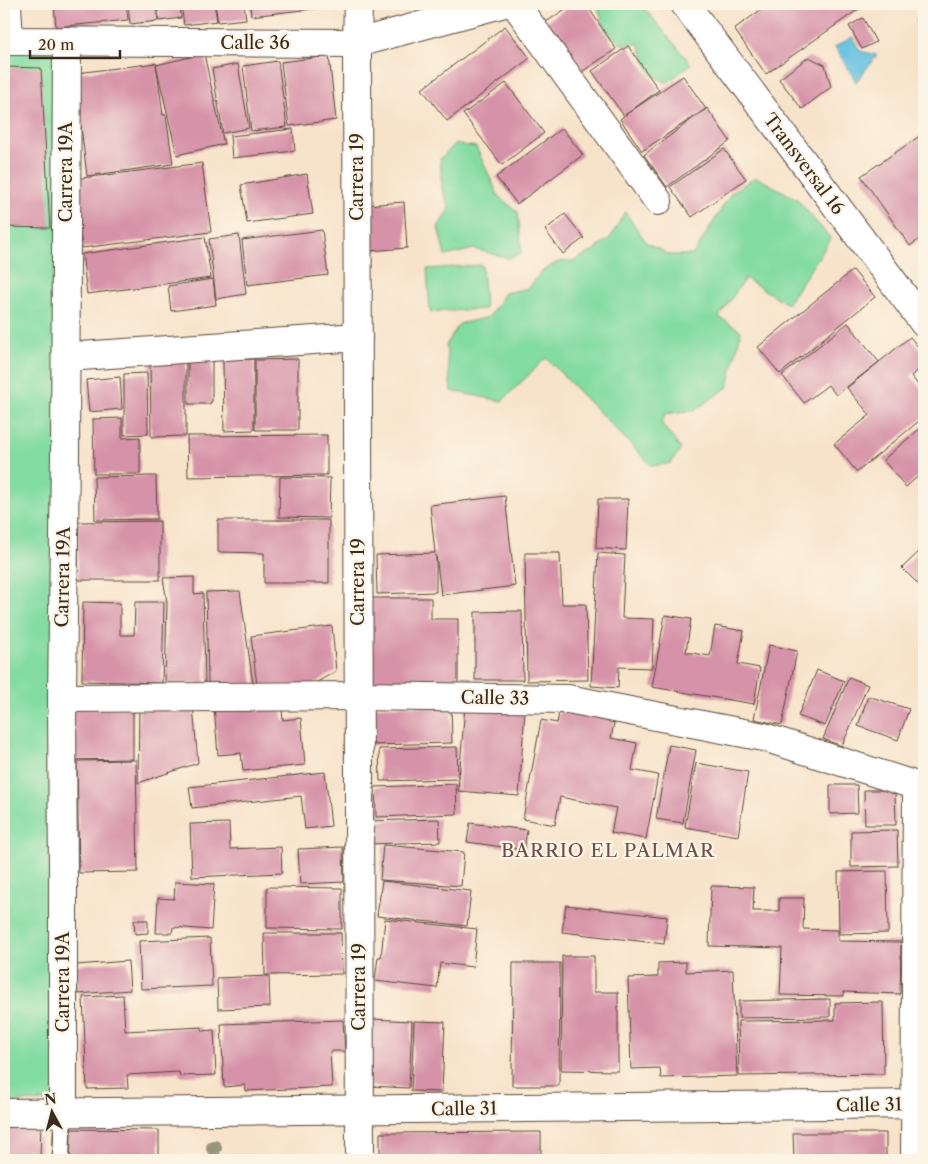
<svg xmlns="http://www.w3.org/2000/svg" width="928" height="1164" font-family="'Libre Caslon Text',serif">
	<rect width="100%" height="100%" fill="#fcf5e5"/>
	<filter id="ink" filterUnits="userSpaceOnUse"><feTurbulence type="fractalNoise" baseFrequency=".02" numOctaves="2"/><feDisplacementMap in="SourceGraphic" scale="10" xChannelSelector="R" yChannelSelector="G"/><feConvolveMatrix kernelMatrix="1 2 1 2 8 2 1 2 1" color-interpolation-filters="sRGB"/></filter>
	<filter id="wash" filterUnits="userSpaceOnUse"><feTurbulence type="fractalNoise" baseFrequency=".0096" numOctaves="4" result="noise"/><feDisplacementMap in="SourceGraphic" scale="20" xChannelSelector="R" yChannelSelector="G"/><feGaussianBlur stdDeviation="1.12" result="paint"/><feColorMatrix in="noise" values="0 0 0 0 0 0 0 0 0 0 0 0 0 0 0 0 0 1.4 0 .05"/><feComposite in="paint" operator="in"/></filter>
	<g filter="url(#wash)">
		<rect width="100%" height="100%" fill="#f7e3ca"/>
		<!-- green -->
		<g fill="#82dba1" stroke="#5e8260">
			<path d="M597,4H641L691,64L667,83L651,74L639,44H621L605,29Z"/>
			<path d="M4,45L61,46L56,1101L4,1102Z"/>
			<path d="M455,144L476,147L499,197L518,212L522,253L508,258L474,249L445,256L438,227L450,209L442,189L440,159Z"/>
			<path d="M756,177L797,199L831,239L787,304L745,278L719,317L741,331L728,387L695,410L665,414L662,424L681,449L671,463L652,466L546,358L502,401L451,391L446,345L459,324L489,317L505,293L529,288L541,272L558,262L573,261L592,252L611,237L625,212L647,243L670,255H693L732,192Z"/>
			<path d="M482,265L485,309L430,312L427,269Z"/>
		</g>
		<!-- water -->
		<path fill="#62c1e0" stroke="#4e767f" d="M852,37L860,51L877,55L856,82L835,47Z"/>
		<g id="blocks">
			<!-- building -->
			<g fill="#d692a8">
				<path d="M54,4H126L128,20L56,27Z"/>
				<path d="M128,4H156L158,21L130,24Z"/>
				<path d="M157,4H180L181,18L159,21Z"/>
				<path d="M181,4H214L217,21L184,25Z"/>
				<path d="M215,4H244L246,19L218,22Z"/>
				<path d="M250,4H329V7L251,16Z"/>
				<path d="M573,4H586L616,49L577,75L543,24Z"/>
				<path d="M769,4H866L766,74L734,29Z"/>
				<path d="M924,14V32L916,20Z"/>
				<path d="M863,18L876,42L862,49L849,26Z"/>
				<path d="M505,26L530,58L447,121L422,89Z"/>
				<path d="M628,46L659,90L625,115L683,76L706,109L642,151L620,119L624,116L592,71Z"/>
				<path d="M204,54L224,144L177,155L156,65Z"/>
				<path d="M329,56L336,120L289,126L281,62Z"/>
				<path d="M809,57L825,65L831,87L802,109L779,79Z"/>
				<path d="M278,61L287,127L251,131L243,66Z"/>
				<path d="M156,63L163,115H166L173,164L87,176L81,126L76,127L69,74Z"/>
				<path d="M238,64L249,128L223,133L212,69Z"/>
				<path d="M4,67L41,68L50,228L4,227Z"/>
				<path d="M506,83L544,133L502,165L463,114Z"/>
				<path d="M707,108L730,141L667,187L644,155Z"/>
				<path d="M562,128L583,155L517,204L496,177Z"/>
				<path d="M293,129L295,151L232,158L230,136Z"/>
				<path d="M924,133V236L910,246L861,176Z"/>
				<path d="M724,149L746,179L692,217L670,187Z"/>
				<path d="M202,163L211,232L82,248L74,179Z"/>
				<path d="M307,174L313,214L247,223L241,185Z"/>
				<path d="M404,202L407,248L369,251L366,205Z"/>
				<path d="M565,214L584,238L563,254L545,230Z"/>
				<path d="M322,230L328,275L247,285L242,240Z"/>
				<path d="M239,235L246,294L216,299L209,239Z"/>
				<path d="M205,237L211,278L87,294L82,254Z"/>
				<path d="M853,270L875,297L780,374L758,347Z"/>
				<path d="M213,279L216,305L171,311L168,286Z"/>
				<path d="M848,323L879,362L836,395L828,385L804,403L782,375Z"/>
				<path d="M910,337L924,354V365L911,376L924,392V417L857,472L834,444L870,415L847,388Z"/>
				<path d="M210,356V361H212V402H210V404H188V357Z"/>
				<path d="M254,359V430L224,431L223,360Z"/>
				<path d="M298,359V430H255V360Z"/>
				<path d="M186,360V436L151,437L150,361Z"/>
				<path d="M147,373L148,434L124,435V374Z"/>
				<path d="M120,377L122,409L89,412L86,380Z"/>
				<path d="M122,418V438L140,437V474H94L93,419Z"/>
				<path d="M924,425V471L906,487L883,460Z"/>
				<path d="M327,435V475L188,477L187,436Z"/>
				<path d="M156,476L157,519L95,520L94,477Z"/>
				<path d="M280,477L330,478L329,518L279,517Z"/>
				<path d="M505,496L515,586L441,595L436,555V592L377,594L376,555L435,553L430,505Z"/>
				<path d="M598,499H628L626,550L596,548Z"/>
				<path d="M218,520H329V583H264V553L218,552Z"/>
				<path d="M160,521V580H78V522Z"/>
				<path d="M924,547V590L902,568Z"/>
				<path d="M525,553H560L562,604H586L588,680L527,681Z"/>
				<path d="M598,553L625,555L622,618L654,619L652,668L619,667L618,688L591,686Z"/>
				<path d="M194,577V594L203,593L205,684L165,683L167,602L163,578Z"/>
				<path d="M240,591L253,684L208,683L206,592Z"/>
				<path d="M370,598H431V619H458V684H370Z"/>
				<path d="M83,602L120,603V635H134L135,602H164L162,683L82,681Z"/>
				<path d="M522,611L523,680H475V612Z"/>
				<path d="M665,615L691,619L686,652L710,656L715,626L744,631L738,664L760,668L754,704L652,687Z"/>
				<path d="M332,626L336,671L312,685L257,686L251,636Z"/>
				<path d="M769,645L797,651L782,725L754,719Z"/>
				<path d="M817,670L844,681L825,726L798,716Z"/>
				<path d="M849,677L868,685L842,746L823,739Z"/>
				<path d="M868,696L909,709L898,740L858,726Z"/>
				<path d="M281,700L283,720L301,718L305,765L243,771L241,753L218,755L214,706Z"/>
				<path d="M451,705L452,743L370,745L369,707Z"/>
				<path d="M465,706L525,710L519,796L458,791Z"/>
				<path d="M193,707L198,763L138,783L139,710Z"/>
				<path d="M133,708V759L66,760L65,709Z"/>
				<path d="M560,708L615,718L611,738L637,743L632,770L658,775L646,839L611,833L616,808L560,797L555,825L523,819L541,720L557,723Z"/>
				<path d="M669,745L696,750L683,823L656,819Z"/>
				<path d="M457,747L458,779L380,781L379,749Z"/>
				<path d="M136,760L138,872L79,873L77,761Z"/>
				<path d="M696,763L748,772L738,836L685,827Z"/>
				<path d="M325,772L331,826L305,829L301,796L192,808L189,787Z"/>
				<path d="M456,784L457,814L376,817L375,787Z"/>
				<path d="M830,785H857L858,813L830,814Z"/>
				<path d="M864,790H895L896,825H865Z"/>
				<path d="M439,819L440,842L368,844L367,821Z"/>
				<path d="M229,823L230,849L281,847L282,873L192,877L190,824Z"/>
				<path d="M470,823L527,830L524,850L467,842Z"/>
				<path d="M897,830L898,866L851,867V831Z"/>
				<path d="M383,845L464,852L461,886L380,880Z"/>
				<path d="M343,847L344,882L300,884L298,849Z"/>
				<path d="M887,871L888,933L839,934L838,872Z"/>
				<path d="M382,881L471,891L467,926L377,916Z"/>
				<path d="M175,882L214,884L211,930L173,927L172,933H156L158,898L174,899Z"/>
				<path d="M711,886L754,887L753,911H779V898H804L803,929L838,930V941L901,942L900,994L844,992V996L780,995L782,948L709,946Z"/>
				<path d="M267,887L342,888V929L267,928Z"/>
				<path d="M566,905L667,917L664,944L562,932Z"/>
				<path d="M385,919L477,929L473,967L440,963L437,988L375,981L378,957H381Z"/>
				<path d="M134,920H148V933L135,934Z"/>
				<path d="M264,933H341L342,974L265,975Z"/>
				<path d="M210,938L212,986L141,989L139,941Z"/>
				<path d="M562,956H594V992H618V1071L561,1070Z"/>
				<path d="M128,961L130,990L78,994L76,965Z"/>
				<path d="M686,962V972L733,970L737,1076L661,1078L660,1068L631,1069L628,978L658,977V963Z"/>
				<path d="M513,963H560L559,1086H512Z"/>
				<path d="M269,976L270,1007L218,1009L217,978Z"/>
				<path d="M123,995L125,1031L202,1027V1031L214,1030L216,1075L180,1076L179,1072L127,1075L128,1088L87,1089L83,997Z"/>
				<path d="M830,999V1017L739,1018V1001Z"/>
				<path d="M883,1002L884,1074L739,1076L738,1021L835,1020V1003Z"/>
				<path d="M371,1019L412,1021L409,1088L368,1086Z"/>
				<path d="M343,1020L345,1051H330L332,1087L246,1091L245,1085L224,1087L221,1024Z"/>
				<path d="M414,1021L445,1022L442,1092L411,1091Z"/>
				<path d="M4,1122H41L40,1160H4Z"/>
				<path d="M67,1129L159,1130V1160H67Z"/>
				<path d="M541,1132V1159L380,1160V1133Z"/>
				<path d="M793,1133H886V1160H794Z"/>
			</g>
		</g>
	</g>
	<g filter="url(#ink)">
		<use href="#blocks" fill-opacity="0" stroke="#574638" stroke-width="1"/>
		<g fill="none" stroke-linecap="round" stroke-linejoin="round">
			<!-- lane casing -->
			<g stroke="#574638" stroke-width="19">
				<path id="lane" d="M61,1160L63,1114"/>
			</g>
			<!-- street casing -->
			<g stroke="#574638" stroke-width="30">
				<g id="street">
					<path d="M7,4L9,41"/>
					<path d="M358,4L357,43L360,1160"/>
					<path d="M515,4L658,201"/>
					<path d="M685,4L924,323"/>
					<path d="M4,41L357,43L501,4"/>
					<path d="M66,357L358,337"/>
					<path d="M62,698L358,696L568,699L764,737L917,786L915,1160"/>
					<path d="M4,1113L924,1104"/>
					<path d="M63,1114V880L62,698L65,454L67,41"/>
				</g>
			</g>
			<!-- lane -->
			<use href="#lane" stroke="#fff" stroke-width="16"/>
			<!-- street -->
			<use href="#street" stroke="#fff" stroke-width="28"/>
		</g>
		<!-- trees -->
		<circle fill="#9a957e" cx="214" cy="1148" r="8"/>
	</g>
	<g text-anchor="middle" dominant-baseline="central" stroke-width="4.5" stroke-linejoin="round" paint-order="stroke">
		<!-- street labels -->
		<g font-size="18" fill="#3b2a1e" stroke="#fcf5e5">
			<text x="255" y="43">Calle 36</text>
			<text transform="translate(804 164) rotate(53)">Transversal 16</text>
			<text transform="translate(66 172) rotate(-90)">Carrera 19A</text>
			<text transform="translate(357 177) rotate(-90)">Carrera 19</text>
			<text transform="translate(63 577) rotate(-89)">Carrera 19A</text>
			<text transform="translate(358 582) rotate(-90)">Carrera 19</text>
			<text transform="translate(495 698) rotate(1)">Calle 33</text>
			<text transform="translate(63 982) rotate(-90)">Carrera 19A</text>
			<text transform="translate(359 987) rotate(-90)">Carrera 19</text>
			<text transform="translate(869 1105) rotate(-1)">Calle 31</text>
			<text transform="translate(464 1109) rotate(-1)">Calle 31</text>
		</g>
		<!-- neighbourhood labels -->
		<g font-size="19" letter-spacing="1" fill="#714e4e" stroke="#fcf5e5">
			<text x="608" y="850">BARRIO EL PALMAR</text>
		</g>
	</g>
	<!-- margin -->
	<rect width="928" height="1164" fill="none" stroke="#fcf5e5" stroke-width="20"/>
	<!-- north arrow -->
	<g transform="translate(52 1112) rotate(353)" stroke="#fcf5e5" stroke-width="4" paint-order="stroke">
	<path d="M0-4L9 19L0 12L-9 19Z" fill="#3b2a1e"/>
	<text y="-8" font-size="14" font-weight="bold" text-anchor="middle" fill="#3b2a1e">N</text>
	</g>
	<!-- scale -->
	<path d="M30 50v8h90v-8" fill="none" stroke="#3b2a1e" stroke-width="2.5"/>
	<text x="38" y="50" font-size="15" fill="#3b2a1e" stroke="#fcf5e5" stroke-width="4" paint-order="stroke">20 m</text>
</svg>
